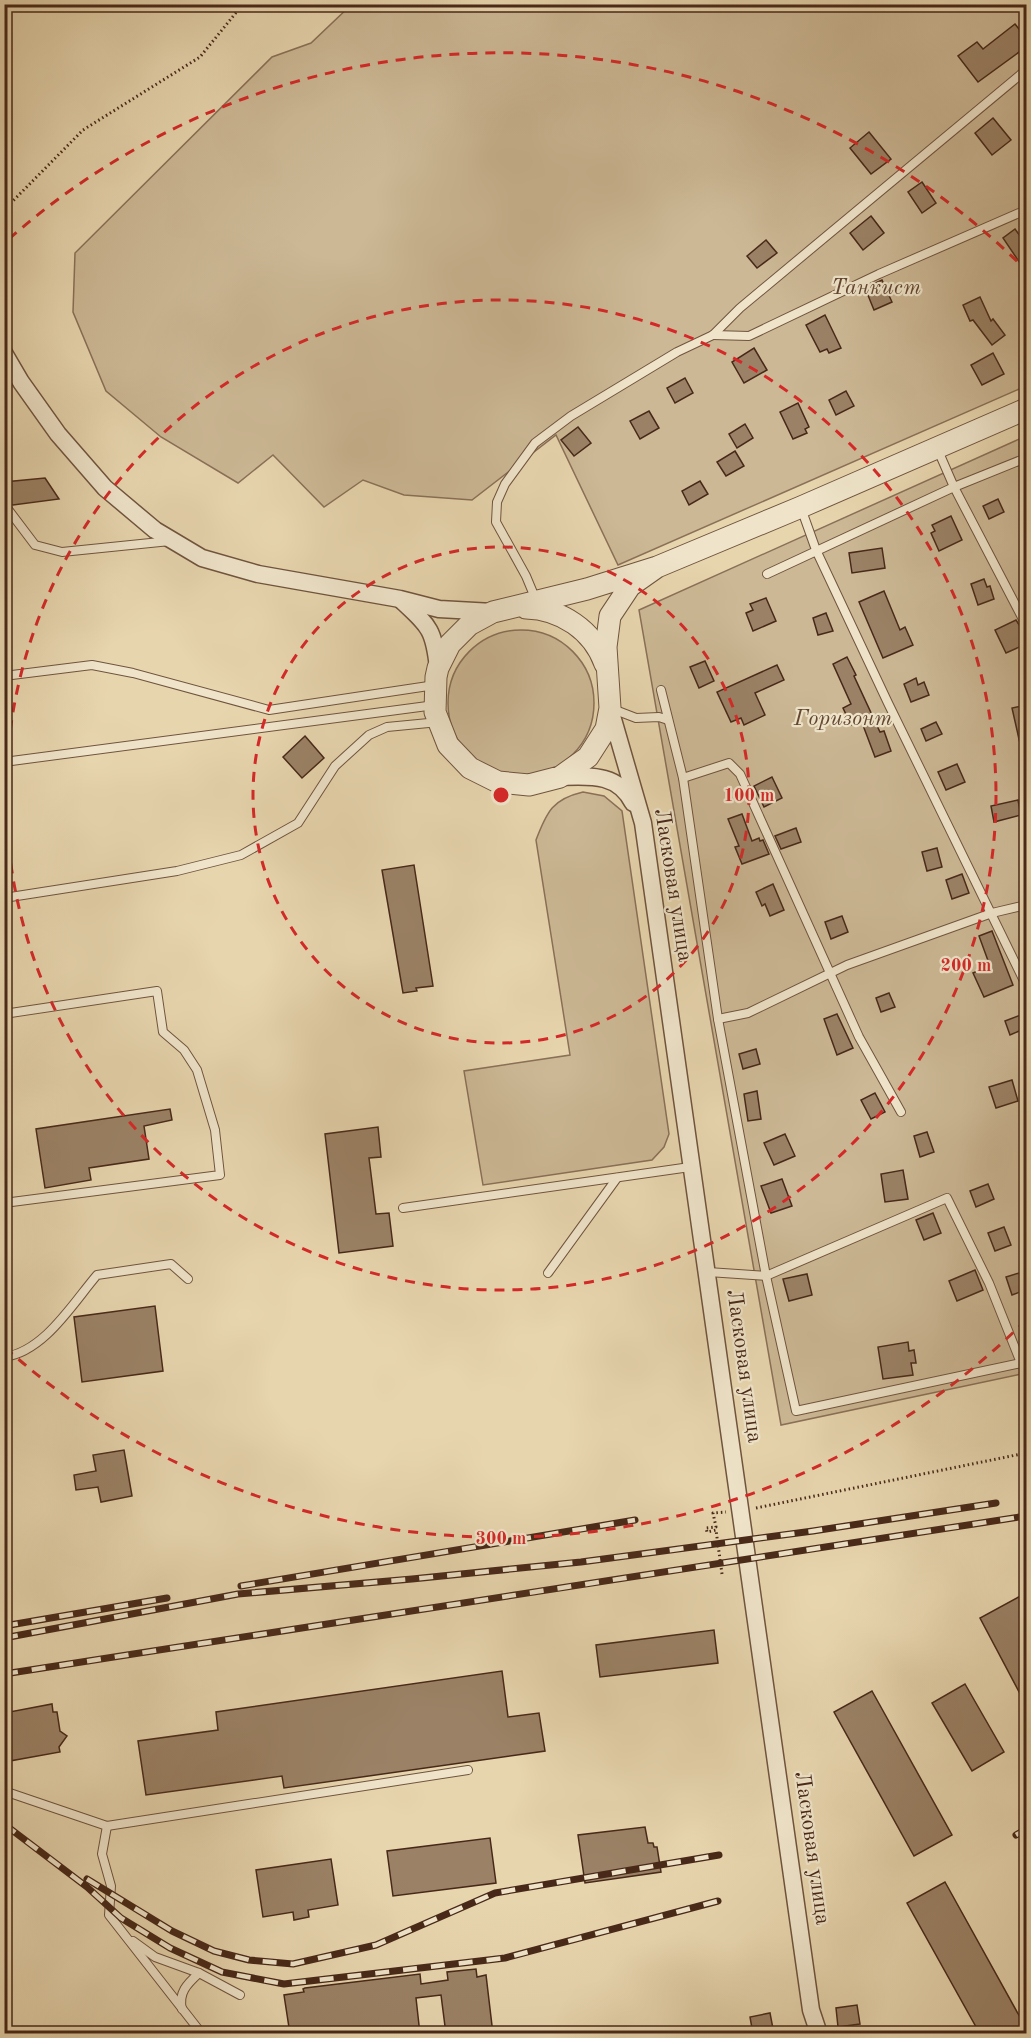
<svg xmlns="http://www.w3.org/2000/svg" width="1031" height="2038" font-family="'Old Standard TT',serif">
	<rect width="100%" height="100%" fill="#e7d5ae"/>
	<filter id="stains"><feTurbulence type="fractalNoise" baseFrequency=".00333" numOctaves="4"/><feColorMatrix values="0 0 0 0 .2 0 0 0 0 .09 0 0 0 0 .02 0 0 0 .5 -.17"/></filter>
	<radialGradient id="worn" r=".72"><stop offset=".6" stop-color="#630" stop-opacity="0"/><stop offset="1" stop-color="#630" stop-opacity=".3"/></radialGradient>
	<!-- green -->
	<g fill="#ccb895" stroke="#8a7057" stroke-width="1.5">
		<path d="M351,5H1026V386L618,565L556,435L472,500L404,495L363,480L324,507L273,455L238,483L161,437L106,391L73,312L75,253L272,57L311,43Z"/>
		<path d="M1026,436V1373L781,1425L639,610Z"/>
		<circle cx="521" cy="703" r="73"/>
		<path d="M583,792L604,796L622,811L669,1134L664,1147L652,1160L483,1185L464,1071L570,1055L536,840C547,811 553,799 583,792Z"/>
	</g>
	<!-- building -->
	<g fill="#9b8266" stroke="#482919" stroke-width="1.5">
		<path d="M1015,24L1026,38V47L978,82L958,56L977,42L983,49Z"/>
		<path d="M993,118L1011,140L992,155L975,133Z"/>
		<path d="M869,132L891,159L871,174L850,148Z"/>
		<path d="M922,182L936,203L922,213L908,192Z"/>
		<path d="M871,216L884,233L863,250L850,233Z"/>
		<path d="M1015,229L1020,236L1026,231V272L1003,238Z"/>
		<path d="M766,240L777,253L757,268L747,256Z"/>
		<path d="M882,280L892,302L874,310L865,288Z"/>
		<path d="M980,297L991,321L993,319L1005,335L992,345L973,320L970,321L963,305Z"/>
		<path d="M825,315L841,348L829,353L827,349L820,352L806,325Z"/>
		<path d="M754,348L767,370L744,383L732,362Z"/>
		<path d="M993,353L1004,374L982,385L971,365Z"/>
		<path d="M685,378L693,393L675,403L667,388Z"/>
		<path d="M846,391L854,406L836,415L829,400Z"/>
		<path d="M798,403L809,427L805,429L807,433L793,439L780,412Z"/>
		<path d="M649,411L659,428L640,439L630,421Z"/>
		<path d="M745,424L753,438L737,448L729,434Z"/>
		<path d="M578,427L591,443L574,456L561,440Z"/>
		<path d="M735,451L744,466L726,476L717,462Z"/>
		<path d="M45,478L59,499L13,505L4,498V482Z"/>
		<path d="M700,481L708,494L689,505L682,491Z"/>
		<path d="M998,499L1004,512L989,519L983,506Z"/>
		<path d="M951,516L962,540L939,551L931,533L935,531L932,525Z"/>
		<path d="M882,548L885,568L852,573L849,553Z"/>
		<path d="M984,579L987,587L990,586L994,599L978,605L971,584Z"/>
		<path d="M884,591L900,630L905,627L913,645L883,658L859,602Z"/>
		<path d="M766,598L776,621L753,631L746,613L753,610L750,604Z"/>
		<path d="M826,613L833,631L818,635L813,618Z"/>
		<path d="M1016,620L1021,628L1026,631V644L1006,653L995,630Z"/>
		<path d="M847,657L856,675L854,676L880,732L884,731L891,751L875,757L861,720L851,725L843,708L851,704L833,664Z"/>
		<path d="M705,661L714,681L699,688L690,667Z"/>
		<path d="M777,665L784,680L755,693L765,715L744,725L741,718L731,722L717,692Z"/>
		<path d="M916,678L918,685L924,682L929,695L911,702L904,684Z"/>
		<path d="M1026,705V747L1021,748L1012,708Z"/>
		<path d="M936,722L942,734L926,741L921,729Z"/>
		<path d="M305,736L324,758L302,778L283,757Z"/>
		<path d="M957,764L965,782L946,790L938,772Z"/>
		<path d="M772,777L782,798L764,807L754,786Z"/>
		<path d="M1018,800L1021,815L994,822L991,806Z"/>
		<path d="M742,814L752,841L759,838L760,841L763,840L769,854L742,864L735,847L739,846L728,819Z"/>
		<path d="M796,828L801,842L781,849L775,836Z"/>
		<path d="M937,848L942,867L927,871L922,852Z"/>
		<path d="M414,865L433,986L416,988L417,991L403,993L382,870Z"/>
		<path d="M962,874L969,893L952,899L946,880Z"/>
		<path d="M773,884L784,910L770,916L765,904L762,906L756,892Z"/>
		<path d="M842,916L848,932L831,939L825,922Z"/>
		<path d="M992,931L1013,985L984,997L973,973L990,966L979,936Z"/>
		<path d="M889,993L895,1007L881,1012L876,998Z"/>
		<path d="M1026,1013V1028L1010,1035L1005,1021Z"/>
		<path d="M837,1014L853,1048L837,1055L824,1019Z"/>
		<path d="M756,1049L760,1064L743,1069L739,1054Z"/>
		<path d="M1012,1080L1018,1101L996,1108L989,1087Z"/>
		<path d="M757,1091L761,1119L748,1121L744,1094Z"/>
		<path d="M875,1093L885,1112L871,1119L861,1100Z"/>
		<path d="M170,1109L172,1120L144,1126L149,1159L89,1168L91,1180L45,1188L36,1129Z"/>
		<path d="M378,1127L381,1157L369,1158L376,1214L389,1213L393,1246L339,1253L325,1134Z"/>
		<path d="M927,1132L934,1152L920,1157L914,1136Z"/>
		<path d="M785,1134L795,1156L774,1165L764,1143Z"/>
		<path d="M903,1170L908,1199L885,1202L881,1174Z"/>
		<path d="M782,1179L792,1206L771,1213L761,1186Z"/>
		<path d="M988,1184L994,1199L976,1207L970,1191Z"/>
		<path d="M933,1213L941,1233L924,1240L916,1220Z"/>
		<path d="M1004,1227L1011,1245L995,1251L988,1233Z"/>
		<path d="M975,1270L983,1290L957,1301L949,1281Z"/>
		<path d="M1019,1273L1025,1290L1012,1295L1006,1277Z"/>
		<path d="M807,1274L812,1295L789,1301L783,1279Z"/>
		<path d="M155,1306L163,1371L82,1382L74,1317Z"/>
		<path d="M908,1342L909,1351L914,1350L916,1363H911L913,1375L883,1379L878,1347Z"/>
		<path d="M124,1450L132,1496L101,1502L98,1487L76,1490L74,1475L96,1471L93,1455Z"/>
		<path d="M1026,1593V1705L980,1618Z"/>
		<path d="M714,1630L718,1663L600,1677L596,1645Z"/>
		<path d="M502,1671L508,1717L539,1713L545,1751L284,1788L282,1776L146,1795L138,1741L218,1730L216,1712Z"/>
		<path d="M965,1684L1004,1752L972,1771L932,1703Z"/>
		<path d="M872,1691L952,1835L914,1856L834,1712Z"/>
		<path d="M52,1704L53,1712H57L60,1731L67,1736L59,1747L60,1752L4,1762V1713Z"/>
		<path d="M645,1827L648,1843H653L654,1847H657L661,1872L585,1883L578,1835Z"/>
		<path d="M490,1838L496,1883L393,1896L387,1851Z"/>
		<path d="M331,1859L338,1905L308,1910L309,1917L294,1920L293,1912L263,1917L256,1870Z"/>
		<path d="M945,1882L1026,2028V2034H980L907,1903Z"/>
		<path d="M476,1969L477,1977L486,1975L493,2034H446L441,1995L416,1998L420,2034H290L284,1995L304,1992L303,1989L305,1988L420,1974L421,1984L448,1980L447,1972Z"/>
		<path d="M857,2005L860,2024L838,2027L836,2008Z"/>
		<path d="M770,2013L774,2034H753L750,2017Z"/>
	</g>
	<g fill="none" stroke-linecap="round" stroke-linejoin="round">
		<!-- service casing -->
		<g stroke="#70543e" stroke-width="10">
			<g id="service">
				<path d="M713,335L749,336L879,274L1026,210"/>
				<path d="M937,448L954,487L1026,625"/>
				<path d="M4,504L35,545L62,552L170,541"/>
				<path d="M801,508L816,550L888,703L1026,985"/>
				<path d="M767,574L954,487L1026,458"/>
				<path d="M536,600L526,576L496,522L497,502L505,484L535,443L571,416L677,352L713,335L740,308L1026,70"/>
				<path d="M4,676L92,665L133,673L269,710L435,685"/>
				<path d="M661,690L683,778L718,1019L766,1276L796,1411L1026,1362"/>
				<path d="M610,708L636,718L659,717L668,720"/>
				<path d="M4,762L435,705"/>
				<path d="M683,778L729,763L740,774L859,1037L901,1112"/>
				<path d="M4,898L177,871L241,855L298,823L335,766L369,735L387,727L439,722"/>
				<path d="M4,1014L157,991L163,1032L184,1050L197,1070L215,1130L220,1175L4,1203"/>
				<path d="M718,1019L748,1013L847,965L992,913L1026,905"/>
				<path d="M403,1208L690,1167"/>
				<path d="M708,1272L766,1276L947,1198L989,1283L1021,1363"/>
				<path d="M548,1273L617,1178"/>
				<path d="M4,1357C44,1352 73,1303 97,1275L171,1264L188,1279"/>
				<path d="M4,1791L107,1826L468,1770"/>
				<path d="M107,1826L102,1854L111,1886L109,1915L202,2034"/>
				<path d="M133,1941L155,1957L199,1973L240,1995"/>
				<path d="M182,2009C178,1993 187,1984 199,1973"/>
			</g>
		</g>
		<!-- minor casing -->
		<g stroke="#70543e" stroke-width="19">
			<g id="minor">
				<path d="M4,353L21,382L58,434L105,488L155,530L202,558L258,574L400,599L439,609L493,612"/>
				<path d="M401,600C429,626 434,629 438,668"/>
				<path d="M610,709L643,823L811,2010L819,2034"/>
				<path d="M560,777C590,776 618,773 633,803"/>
			</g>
		</g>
		<!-- tertiary casing -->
		<g stroke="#70543e" stroke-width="23">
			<g id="tertiary">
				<path d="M657,567L630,586L610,616L606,647L610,708L606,729L588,757L560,777L529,785L498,782L470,768L448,745L435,712L436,677L438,668L450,644L469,625L493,612L587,589L657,567L801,507L1026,409"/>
				<path d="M526,608C561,609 593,630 605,664"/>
			</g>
		</g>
		<!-- path -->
		<g stroke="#482919" stroke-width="3" stroke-dasharray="1.5 3" stroke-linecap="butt">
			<path d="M4,210L83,130L200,57L243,4"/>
			<path d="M756,1508L1026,1453"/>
			<path d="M722,1574L716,1530L707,1532L706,1528L716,1527L713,1513L726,1512"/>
		</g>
		<!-- service -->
		<use href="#service" stroke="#efe4ca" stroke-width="8"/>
		<!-- minor -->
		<use href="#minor" stroke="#efe4ca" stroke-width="16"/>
		<!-- tertiary -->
		<use href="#tertiary" stroke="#efe4ca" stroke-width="21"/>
		<!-- rail casing -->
		<g stroke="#482919" stroke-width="7">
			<g id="rail">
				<path d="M241,1586L635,1520"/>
				<path d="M4,1626L167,1598"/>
				<path d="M4,1638L238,1594L412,1579L581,1562L813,1531L996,1503"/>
				<path d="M4,1674L1026,1516"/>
				<path d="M4,1824L87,1887L121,1918L170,1948L222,1972L284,1984L505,1958L718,1901"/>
				<path d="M1016,1835L1026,1829"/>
				<path d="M87,1879L172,1931L214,1951L249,1960L293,1964L376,1945L495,1893L719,1855"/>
			</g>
		</g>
		<!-- rail -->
		<use href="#rail" stroke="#efe4ca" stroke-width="4.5" stroke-dasharray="14" stroke-linecap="butt"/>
	</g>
	<!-- distance rings -->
	<g fill="none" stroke="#d62828" stroke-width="3" stroke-dasharray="10 8">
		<circle cx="501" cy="795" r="248"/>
		<circle cx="501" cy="795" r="495"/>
		<path d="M1026 1320A743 743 0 0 1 9 1351M9 239A743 743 0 0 1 1026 270"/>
	</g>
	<g text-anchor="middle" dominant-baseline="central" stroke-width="4.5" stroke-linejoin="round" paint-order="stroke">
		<!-- park labels -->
		<g font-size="22" font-style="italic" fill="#624632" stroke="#efe4ca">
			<text x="876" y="288">Танкист</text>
			<text x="843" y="719">Горизонт</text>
		</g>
		<!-- street labels -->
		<g font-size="22" fill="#482919" stroke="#efe4ca">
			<text transform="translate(673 885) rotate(81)">Ласковая улица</text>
			<text transform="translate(744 1366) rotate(82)">Ласковая улица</text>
			<text transform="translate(812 1848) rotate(82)">Ласковая улица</text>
		</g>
	</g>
	<circle cx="501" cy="795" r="9" fill="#d62828" stroke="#efe4ca" stroke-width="3"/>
	<g font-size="18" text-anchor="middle" font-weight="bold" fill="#d62828" stroke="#efe4ca" stroke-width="4.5" stroke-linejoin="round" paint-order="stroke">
		<text x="749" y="801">100 m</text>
		<text x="966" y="971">200 m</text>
		<text x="501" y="1544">300 m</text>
	</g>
	<!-- margin -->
	<rect width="1031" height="2038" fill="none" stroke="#e7d5ae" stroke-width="24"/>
	<rect x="6" y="6" width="1019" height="2026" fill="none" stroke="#482919" stroke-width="3"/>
	<rect x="12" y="12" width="1007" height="2014" fill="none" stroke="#482919" stroke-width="1.5"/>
	<rect width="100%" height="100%" filter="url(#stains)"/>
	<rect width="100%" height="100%" fill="url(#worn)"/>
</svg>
